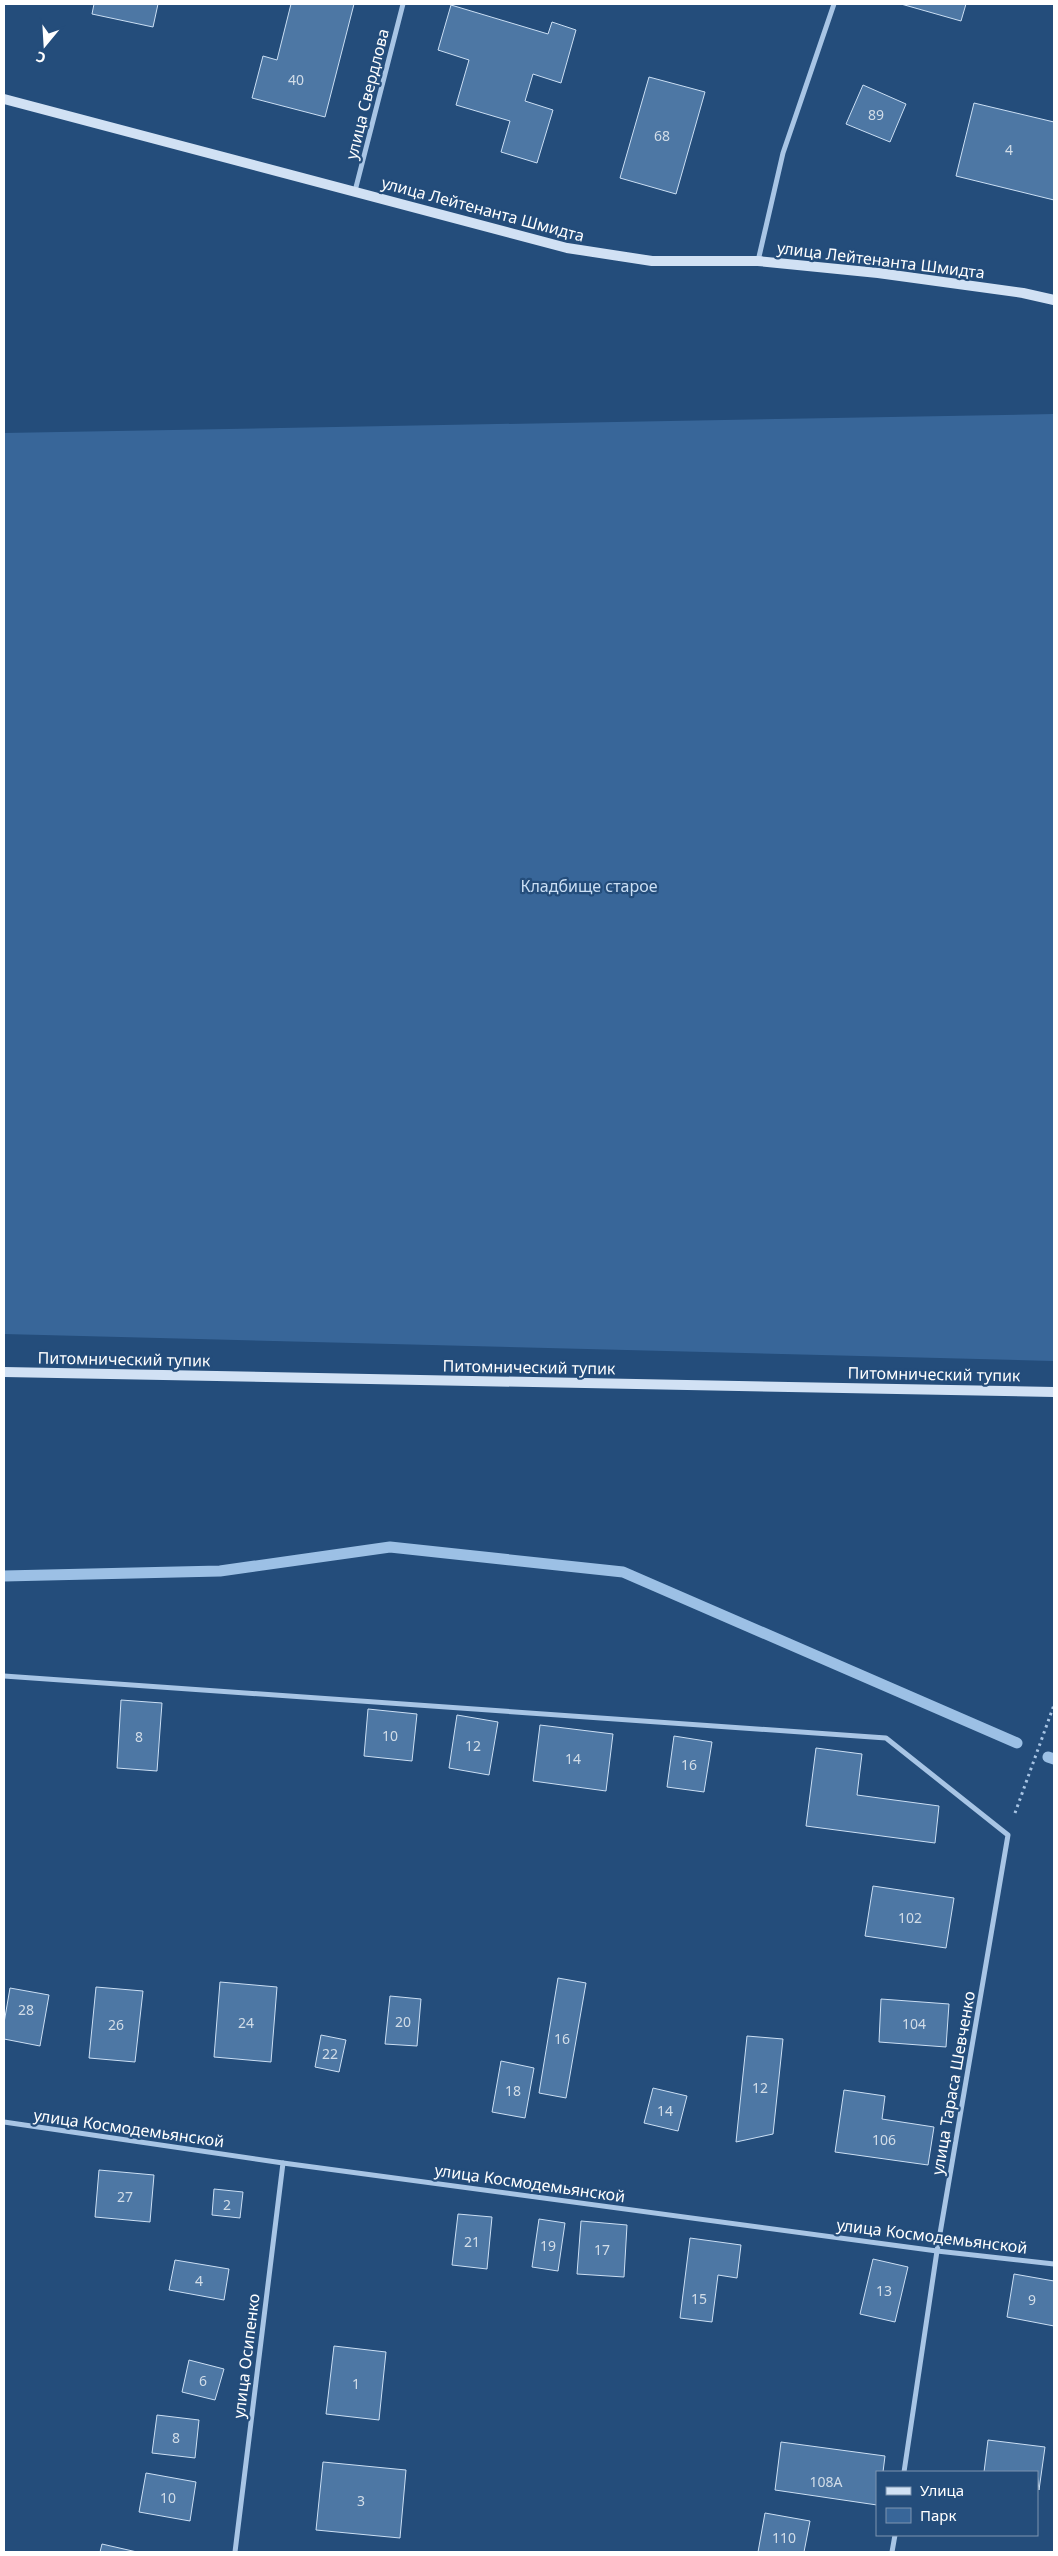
<svg xmlns="http://www.w3.org/2000/svg" width="1058" height="2556" font-family="'Noto Sans',sans-serif">
	<rect width="100%" height="100%" fill="#244d7b"/>
	<!-- green -->
	<path fill="#386699" d="M1054,414L1053,1361L4,1334V433Z"/>
	<g fill="none" stroke-linecap="round" stroke-linejoin="round">
		<!-- stream -->
		<g stroke="#9cc0e5" stroke-width="11">
			<path d="M4,1576L220,1571L390,1547L623,1572L1017,1743"/>
			<path d="M1048,1757L1054,1759"/>
		</g>
	</g>
	<!-- building -->
	<g fill="#4d77a4" stroke="#cbdff4">
		<path d="M94,4H158L153,27L92,14Z"/>
		<path d="M291,4H354L325,117L252,98L263,56L277,60Z"/>
		<path d="M901,4H966L961,21Z"/>
		<path d="M451,5L548,34L552,22L576,30L561,83L533,74L525,101L553,110L537,163L501,152L510,121L456,105L469,60L438,50Z"/>
		<path d="M649,77L705,92L676,194L620,178Z"/>
		<path d="M863,85L906,104L890,142L846,124Z"/>
		<path d="M974,103L1054,122V200L956,176Z"/>
		<path d="M121,1700L162,1703L157,1771L117,1768Z"/>
		<path d="M368,1709L417,1714L412,1761L364,1756Z"/>
		<path d="M457,1715L498,1722L489,1775L449,1768Z"/>
		<path d="M540,1725L613,1734L606,1791L533,1781Z"/>
		<path d="M674,1736L712,1742L704,1792L667,1787Z"/>
		<path d="M816,1748L862,1754L857,1795L939,1806L935,1843L806,1826Z"/>
		<path d="M873,1886L954,1898L946,1948L865,1936Z"/>
		<path d="M558,1978L586,1983L566,2098L539,2093Z"/>
		<path d="M220,1982L277,1987L271,2062L214,2057Z"/>
		<path d="M96,1987L143,1991L135,2062L89,2058Z"/>
		<path d="M10,1988L49,1995L40,2046L4,2039V2023Z"/>
		<path d="M390,1996L421,1999L417,2046L385,2044Z"/>
		<path d="M881,1999L949,2004L946,2047L879,2042Z"/>
		<path d="M321,2035L346,2040L339,2072L315,2067Z"/>
		<path d="M747,2036L783,2039L773,2134L736,2142Z"/>
		<path d="M501,2061L534,2068L525,2118L492,2112Z"/>
		<path d="M653,2088L687,2096L678,2131L644,2123Z"/>
		<path d="M844,2090L885,2096L882,2119L934,2127L928,2165L835,2152Z"/>
		<path d="M99,2170L154,2175L150,2222L95,2217Z"/>
		<path d="M214,2189L243,2192L240,2218L212,2215Z"/>
		<path d="M458,2214L492,2217L487,2269L452,2265Z"/>
		<path d="M539,2219L565,2223L558,2271L532,2267Z"/>
		<path d="M581,2221L627,2225L624,2277L577,2274Z"/>
		<path d="M690,2238L741,2245L737,2278L718,2275L712,2322L680,2318Z"/>
		<path d="M873,2259L908,2267L895,2322L860,2314Z"/>
		<path d="M175,2260L229,2269L224,2300L169,2290Z"/>
		<path d="M1014,2274L1054,2281V2326L1007,2317Z"/>
		<path d="M334,2346L386,2352L379,2420L326,2414Z"/>
		<path d="M189,2360L224,2369L215,2400L182,2392Z"/>
		<path d="M157,2415L199,2420L195,2458L152,2453Z"/>
		<path d="M988,2440L1045,2447L1039,2490L1037,2472H984Z"/>
		<path d="M781,2442L885,2456L883,2472H877V2505L775,2490Z"/>
		<path d="M323,2462L406,2470L400,2538L316,2530Z"/>
		<path d="M146,2473L196,2482L190,2521L139,2512Z"/>
		<path d="M765,2513L810,2521L804,2552H758Z"/>
		<path d="M102,2544L137,2552H100Z"/>
	</g>
	<g fill="none" stroke-linecap="round" stroke-linejoin="round">
		<!-- path -->
		<path stroke="#a8c5e5" stroke-width="3" stroke-dasharray="2.5 4" stroke-linecap="butt" d="M1015,1813L1054,1705"/>
		<!-- street -->
		<g stroke="#a8c5e5" stroke-width="5">
			<path d="M355,191L403,4"/>
			<path d="M758,261L783,153L834,4"/>
			<path d="M4,1676L886,1738L1008,1835L937,2251L904,2472"/>
			<path d="M4,2122L283,2163L937,2251L1054,2264"/>
			<path d="M235,2552L283,2163"/>
			<path d="M892,2552L895,2535"/>
		</g>
		<!-- secondary -->
		<g stroke="#d1e1f4" stroke-width="10">
			<path d="M4,99L567,248L652,261H758L878,273L1023,293L1054,300"/>
			<path d="M4,1372L1054,1392"/>
		</g>
	</g>
	<g text-anchor="middle" dominant-baseline="central" stroke-width="4.5" stroke-linejoin="round" paint-order="stroke">
		<!-- number labels -->
		<g font-size="14" fill="#d2dde8">
			<text x="296" y="79">40</text>
			<text x="876" y="114">89</text>
			<text x="662" y="135">68</text>
			<text x="1009" y="149">4</text>
			<text x="390" y="1735">10</text>
			<text x="139" y="1736">8</text>
			<text x="473" y="1745">12</text>
			<text x="573" y="1758">14</text>
			<text x="689" y="1764">16</text>
			<text x="910" y="1917">102</text>
			<text x="26" y="2009">28</text>
			<text x="403" y="2021">20</text>
			<text x="246" y="2022">24</text>
			<text x="914" y="2023">104</text>
			<text x="116" y="2024">26</text>
			<text x="562" y="2038">16</text>
			<text x="330" y="2053">22</text>
			<text x="760" y="2087">12</text>
			<text x="513" y="2090">18</text>
			<text x="665" y="2110">14</text>
			<text x="884" y="2139">106</text>
			<text x="125" y="2196">27</text>
			<text x="227" y="2204">2</text>
			<text x="472" y="2241">21</text>
			<text x="548" y="2245">19</text>
			<text x="602" y="2249">17</text>
			<text x="199" y="2280">4</text>
			<text x="884" y="2290">13</text>
			<text x="699" y="2298">15</text>
			<text x="1032" y="2299">9</text>
			<text x="203" y="2380">6</text>
			<text x="356" y="2383">1</text>
			<text x="176" y="2437">8</text>
			<text x="826" y="2481">108А</text>
			<text x="168" y="2497">10</text>
			<text x="361" y="2500">3</text>
			<text x="784" y="2537">110</text>
		</g>
		<!-- street labels -->
		<g font-size="16" fill="#fff" stroke="#244d7b">
			<text transform="translate(367 94) rotate(-76)">улица Свердлова</text>
			<text transform="translate(483 209) rotate(15)">улица Лейтенанта Шмидта</text>
			<text transform="translate(881 260) rotate(7)">улица Лейтенанта Шмидта</text>
			<text transform="translate(124 1359) rotate(1)">Питомнический тупик</text>
			<text transform="translate(529 1367) rotate(1)">Питомнический тупик</text>
			<text transform="translate(934 1374) rotate(1)">Питомнический тупик</text>
			<text transform="translate(953 2083) rotate(-80)">улица Тараса Шевченко</text>
			<text transform="translate(129 2128) rotate(8)">улица Космодемьянской</text>
			<text transform="translate(530 2183) rotate(8)">улица Космодемьянской</text>
			<text transform="translate(932 2236) rotate(7)">улица Космодемьянской</text>
			<text transform="translate(246 2356) rotate(-83)">улица Осипенко</text>
		</g>
		<!-- park labels -->
		<g font-size="16" fill="#cbdff4" stroke="#244d7b">
			<text x="589" y="886">Кладбище старое</text>
		</g>
	</g>
	<!-- border -->
	<rect width="1058" height="2556" fill="none" stroke="#ffffff" stroke-width="10"/>
	<!-- legend -->
	<rect x="876" y="2471" width="162" height="65" fill="#244d7b" stroke="#7c94b0"/>
	<rect x="886" y="2487" width="25" height="8" fill="#d1e1f4" stroke="#7c94b0"/>
	<text x="920" y="2496" font-size="15" fill="#ffffff">Улица</text>
	<rect x="886" y="2508" width="25" height="15" fill="#386699" stroke="#7c94b0"/>
	<text x="920" y="2521" font-size="15" fill="#ffffff">Парк</text>
	<!-- north arrow -->
	<g transform="translate(45 45) rotate(198)" stroke="#244d7b" stroke-width="4" paint-order="stroke">
	<path d="M0-4L9 19L0 12L-9 19Z" fill="#ffffff"/>
	<text y="-8" font-size="14" font-weight="bold" text-anchor="middle" fill="#ffffff">С</text>
	</g>
</svg>
